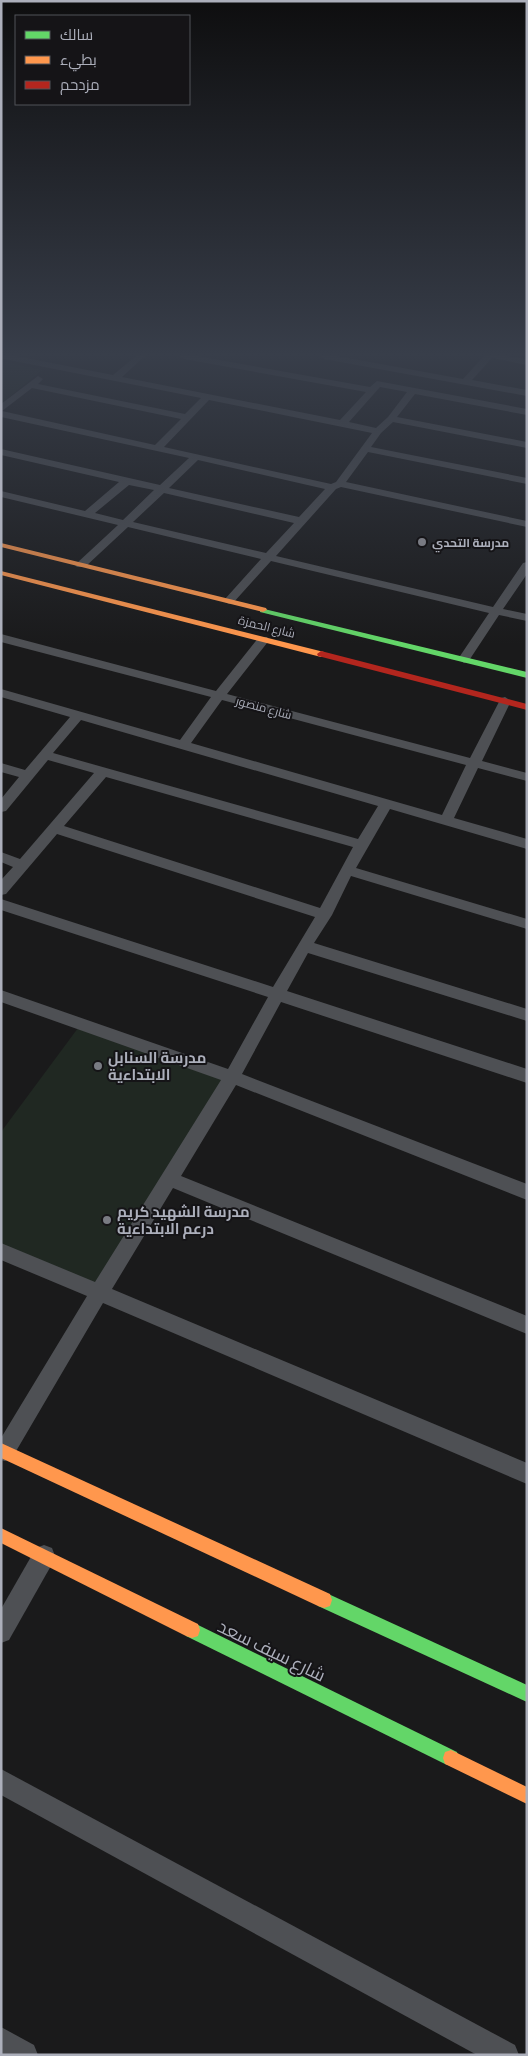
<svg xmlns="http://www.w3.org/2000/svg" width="528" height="2056" font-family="Barlow,Cairo,sans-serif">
	<rect width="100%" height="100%" fill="#1a1a1b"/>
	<!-- green -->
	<g fill="#202822">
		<path d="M1,361L42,370L1,404Z"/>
		<path d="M81,1024L232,1077L99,1293L1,1247V1132Z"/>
	</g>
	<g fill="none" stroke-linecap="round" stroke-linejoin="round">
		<!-- street -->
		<g fill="#4e5054" fill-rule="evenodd">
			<path d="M1,356H16L113,375L136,356H145L122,377L340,420L366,392L184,359L180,356H197L370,387L377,381L527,409V415L415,394L397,417L527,442V448L393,422L381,433L371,447L527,478V484L368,452L346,482L527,521V527L341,487L336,489L276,556L493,607L523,563L527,562V574L503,609L527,614V621L499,615L468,662L464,663L458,659L489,613L271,561L233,603L229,604L223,601L225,599L261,559L128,527L85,567H77L75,565L77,563L118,525L1,497V491L85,511L119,482L1,455V449L160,485L189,458L1,417V404L38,376L43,379L38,384L185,414L201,398L4,359L1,358ZM380,387L407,392L388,417L376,428L349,422ZM32,388L181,419L155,445L2,411ZM209,400L372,433L336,482L331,484L164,447ZM198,460L325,489L299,517L169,488ZM129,485L154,490L123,520L95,513ZM164,493L294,523L266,553L133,522Z"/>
			<path d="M320,356H337L463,379L484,356H506L527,359V365L492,358L472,380L527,390V396L324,359Z"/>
			<path d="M1,634L216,691L259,637H267L269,640L267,643L227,694L470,758L501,698L505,697L511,701L482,761L527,773V781L478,768L454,818L527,839V849L390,809L356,868L527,919V929L351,876L332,915L314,943L527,1009V1021L308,953L287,991L527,1069V1083L281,1002L242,1074L527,1184V1200L236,1085L181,1176L527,1316V1334L173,1188L112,1289L527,1463V1484L103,1303L12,1458L5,1461L1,1460V1438L87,1296L1,1260V1243L95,1282L221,1080L1,1002V990L228,1069L268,997L1,910V899L273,987L315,917L57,834L6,894L1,895V880L13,867L1,862V852L20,859L94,773L48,760L6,811L1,812V799L19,777L1,772V763L25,770L70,717L1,697V689L180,740L211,697L1,642ZM222,700L466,765L442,815L191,743ZM81,720L378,806L358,839L53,753ZM106,777L353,847L320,908L64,826Z"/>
			<path d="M44,1545L52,1548L55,1556L52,1564L9,1640L1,1643V1609L36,1548Z"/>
			<path d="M1,1769L515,2045L519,2055H477L1,1795Z"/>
			<path d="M1,2027L34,2045L38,2055H1Z"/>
		</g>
		<!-- fast -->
		<g fill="#63d668" fill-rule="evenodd">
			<path d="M260,608L527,672V678L260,612Z"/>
			<path d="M324,1592L527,1685V1702L318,1606L316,1600L318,1594Z"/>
			<path d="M192,1622L457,1752L459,1758L457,1764L451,1766L445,1764L186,1636L184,1630L186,1624Z"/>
		</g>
		<!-- slow -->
		<g fill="#ff974d" fill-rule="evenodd">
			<path d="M1,543L266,608L267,610L263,612L1,547Z"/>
			<path d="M1,571L324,652L325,654L321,657L1,575Z"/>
			<path d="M1,1443L330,1594L332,1600L330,1606L324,1608L318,1606L1,1458Z"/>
			<path d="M1,1528L198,1624L200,1630L198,1636L192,1638L186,1636L1,1543Z"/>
			<path d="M451,1750L527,1787V1804L445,1764L443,1758L445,1752Z"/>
		</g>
		<!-- jam -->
		<path fill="#b3261e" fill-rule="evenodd" d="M321,651L527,704V710L318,656L317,654Z"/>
	</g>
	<!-- sky -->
	<linearGradient id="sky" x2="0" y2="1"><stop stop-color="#0e0e0f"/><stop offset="0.55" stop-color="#383e4a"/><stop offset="1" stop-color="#383e4a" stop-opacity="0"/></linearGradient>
	<rect width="528" height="644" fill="url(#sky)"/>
	<!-- markers -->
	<g fill="#797b83" stroke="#151417" stroke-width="2">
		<circle cx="422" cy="542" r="5"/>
		<circle cx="98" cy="1066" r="5"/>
		<circle cx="107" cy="1220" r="5"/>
	</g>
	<g text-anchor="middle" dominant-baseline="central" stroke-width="4" stroke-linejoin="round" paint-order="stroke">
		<!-- far-poi labels -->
		<g font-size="12" font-weight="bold" fill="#acafbb" stroke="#151417" text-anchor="start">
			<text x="432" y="542">مدرسة التحدي</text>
		</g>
		<!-- far-street labels -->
		<g font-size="12" fill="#acafbb" stroke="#151417">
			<text transform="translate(267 626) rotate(14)">شارع الحمزة</text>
			<text transform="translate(264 707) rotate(15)">شارع منصور</text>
		</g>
		<!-- poi labels -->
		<g font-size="15" font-weight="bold" fill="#acafbb" stroke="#151417" text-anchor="start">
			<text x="108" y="1057">مدرسة السنابل<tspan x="108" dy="17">الابتداءية</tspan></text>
			<text x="117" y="1211">مدرسة الشهيد كريم<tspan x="117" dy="17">درعم الابتداءية</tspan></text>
		</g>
		<!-- near-street labels -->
		<g font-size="18" fill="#acafbb" stroke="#151417">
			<text transform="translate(272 1650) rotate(26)">شارع سيف سعد</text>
		</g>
	</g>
	<!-- border -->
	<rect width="528" height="2056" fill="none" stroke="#acafbb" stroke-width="5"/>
	<!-- legend -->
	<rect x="15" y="15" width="175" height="90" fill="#151417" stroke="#515259"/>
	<rect x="25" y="31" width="25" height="8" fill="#63d668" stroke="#515259"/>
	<text x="60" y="40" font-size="15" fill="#acafbb">سالك</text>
	<rect x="25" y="56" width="25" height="8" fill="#ff974d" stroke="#515259"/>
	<text x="60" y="65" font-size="15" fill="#acafbb">بطيء</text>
	<rect x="25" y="81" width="25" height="8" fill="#b3261e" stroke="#515259"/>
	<text x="60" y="90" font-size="15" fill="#acafbb">مزدحم</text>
</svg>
